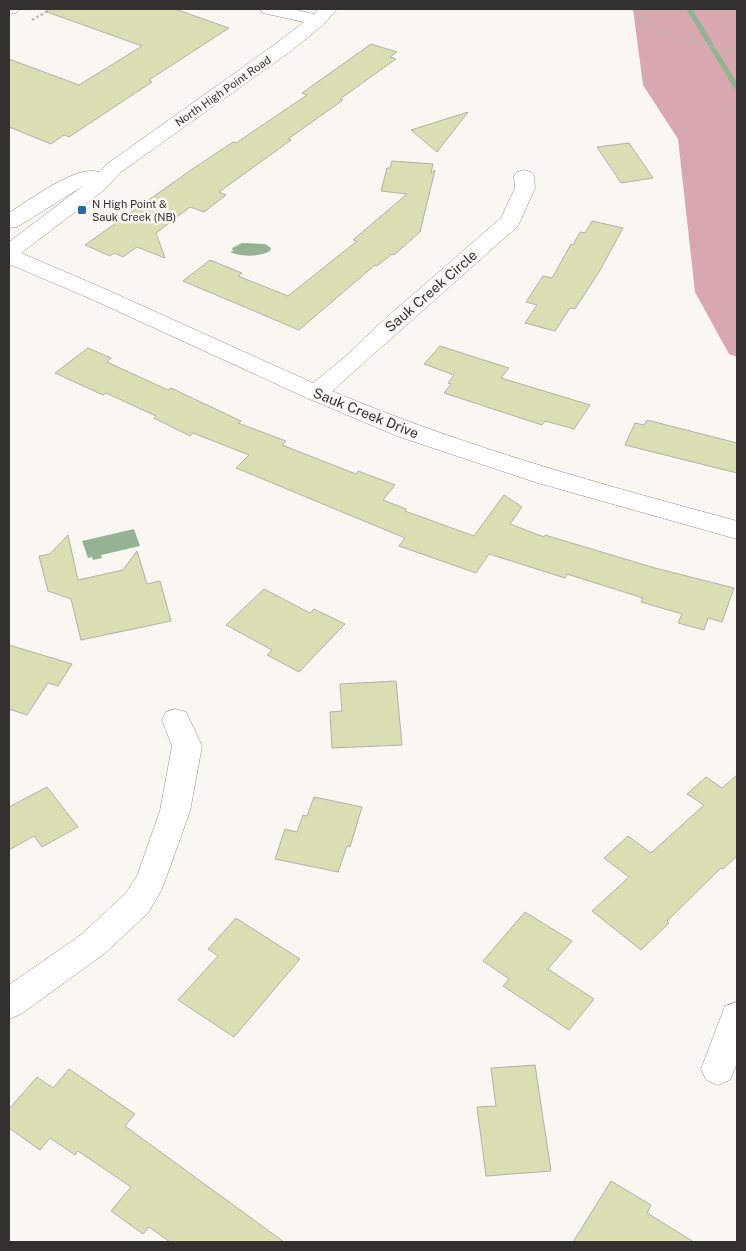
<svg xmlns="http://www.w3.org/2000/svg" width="746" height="1251" font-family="'Public Sans',sans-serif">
	<rect width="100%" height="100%" fill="#faf7f2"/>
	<!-- forest -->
	<path fill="#d8a8ae" d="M633,9H737V357L729,354L695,292L678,139L643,85Z"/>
	<!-- water -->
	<g fill="#93b393">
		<path d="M242,243L265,244L271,248L270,251C260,257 240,257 230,252L233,251L232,248Z"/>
		<path d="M134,529L140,546L101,555L102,558L93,560L92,557L88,558L82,541Z"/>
	</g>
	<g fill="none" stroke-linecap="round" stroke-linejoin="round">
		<!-- stream -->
		<path fill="#93b393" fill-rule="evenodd" d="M686,9H692L737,83V90L734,88Z"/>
	</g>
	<!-- building -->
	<g fill="#dadeb3" stroke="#b1b1ab">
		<path d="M48,9H175L229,28L149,80L152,82L69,137L64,135L51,144L9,127V59L79,85L142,46L47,12Z"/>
		<path d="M371,44L397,52L390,57L396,59L340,99L343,100L288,139L291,140L219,192L226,195L204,212L190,207L156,233L165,258L137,247L123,257L114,253L110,256L85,245L191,170L233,142L236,143L307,95L302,93Z"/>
		<path d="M468,112L437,152L411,130Z"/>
		<path d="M629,143L653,178L621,183L597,147Z"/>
		<path d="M392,161L433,164L431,173L435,170L420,232L394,255L392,254L377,266L375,265L299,330L183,281L210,260L242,273L238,276L288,296L357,241L353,240L407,194L381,191L387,168H390Z"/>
		<path d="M592,221L623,228L599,272L575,309L570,308L555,331L525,323L537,305L526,302L543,276L552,278L571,244L573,245L580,232L585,233Z"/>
		<path d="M440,346L509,368L501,378L590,405L574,429L545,421L542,425L444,393L451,384L448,383L454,375L424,364Z"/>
		<path d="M88,348L111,358L107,362L168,390L171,388L241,421L238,423L286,441L282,445L356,474L358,471L395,485L383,500L406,509L405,511L474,536L504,495L522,507L510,524L544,537L545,535L655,568L734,588L722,622L708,618L704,630L678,623L682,614L641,602L643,598L567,574L565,578L489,554L476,573L399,546L405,538L236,468L249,455L193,433L190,436L154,418L156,416L106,393L103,395L55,373Z"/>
		<path d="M647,420L737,443V473L625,445L635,423L644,425Z"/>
		<path d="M68,535L78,580L123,570L137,551L147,584L160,581L171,621L81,640L71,599L48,591L39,556L50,554Z"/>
		<path d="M264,589L310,613L314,609L345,624L299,672L267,655L272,650L226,625Z"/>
		<path d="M9,645L72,664L58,686L48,683L27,715L9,709Z"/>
		<path d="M396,681L402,745L332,748L330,712L342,711L340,684Z"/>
		<path d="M737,775V856L723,869L721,868L667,921L669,923L641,950L592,911L629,877L604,858L628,836L651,853L704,805L687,794L706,777L722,788Z"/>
		<path d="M47,787L78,827L42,847L34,836L9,850V807Z"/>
		<path d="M314,797L362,807L350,847L347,846L338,872L275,859L285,829L297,832L303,815L307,816Z"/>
		<path d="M525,912L572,941L548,969L594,999L569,1030L503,986L509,979L483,961Z"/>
		<path d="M236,918L300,959L234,1037L178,1000L218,956L208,949Z"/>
		<path d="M535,1065L551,1171L486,1176L477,1107L496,1106L491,1068Z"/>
		<path d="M69,1069L135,1114L125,1126L284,1242H170L149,1227L143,1234L111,1211L131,1187L78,1151L75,1155L50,1138L40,1150L9,1128V1109L37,1077L53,1088Z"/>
		<path d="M611,1181L651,1205L647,1213L694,1242H573Z"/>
	</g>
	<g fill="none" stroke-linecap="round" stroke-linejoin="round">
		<!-- minor casing -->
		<g stroke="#96938e" stroke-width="1">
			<g id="minor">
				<path d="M9,9H19L16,13L9,14Z"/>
				<path d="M260,9H292L314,14L318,9H337L324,24L291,51L121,172L104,190L21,253L105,289L313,383L346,356L387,317L501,218L515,188L514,176L517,172L524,170L531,172L534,176L535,188L518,226L332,391C464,447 600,484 737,521V539L538,483L397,436L307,398L89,298L9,264V242L83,186L17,227L9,228V213C28,201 77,164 99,172L107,164L277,43L304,22L263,13Z"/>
				<path d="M176,709L186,712L202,746L190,811L162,889L148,913L104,954L21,1014L9,1019V985L82,934L126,893L137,876L160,811L172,746L162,720L166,712Z"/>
				<path d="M737,1002V1063L730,1080L718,1085L706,1080L701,1069L725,1006Z"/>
			</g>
		</g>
		<!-- path -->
		<g stroke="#b8b6b2" stroke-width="2.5" stroke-dasharray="2.5 2.5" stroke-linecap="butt">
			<path d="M633,9C662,38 698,45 737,51"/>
			<path d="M32,20L51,9"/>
		</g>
		<!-- minor -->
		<use href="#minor" fill="#fff" fill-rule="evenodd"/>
	</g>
	<!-- markers -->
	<rect fill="#29699f" stroke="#faf7f2" stroke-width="2" x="77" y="205" width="10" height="10" rx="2.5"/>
	<g text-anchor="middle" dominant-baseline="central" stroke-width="5" stroke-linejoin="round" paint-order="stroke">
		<!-- far-street labels -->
		<g font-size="11" fill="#33312f" stroke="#faf7f2">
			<text transform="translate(223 91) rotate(-35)">North High Point Road</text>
		</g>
		<!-- far-poi labels -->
		<g font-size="11" fill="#33312f" stroke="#faf7f2" text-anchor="start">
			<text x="92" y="204">N High Point &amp;<tspan x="92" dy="13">Sauk Creek (NB)</tspan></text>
		</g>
		<!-- street labels -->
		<g font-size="14" fill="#33312f" stroke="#faf7f2">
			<text transform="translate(431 291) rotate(-41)">Sauk Creek Circle</text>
			<text transform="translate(366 413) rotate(22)">Sauk Creek Drive</text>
		</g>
	</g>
	<!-- border -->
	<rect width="746" height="1251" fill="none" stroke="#33312f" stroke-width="20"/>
</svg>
